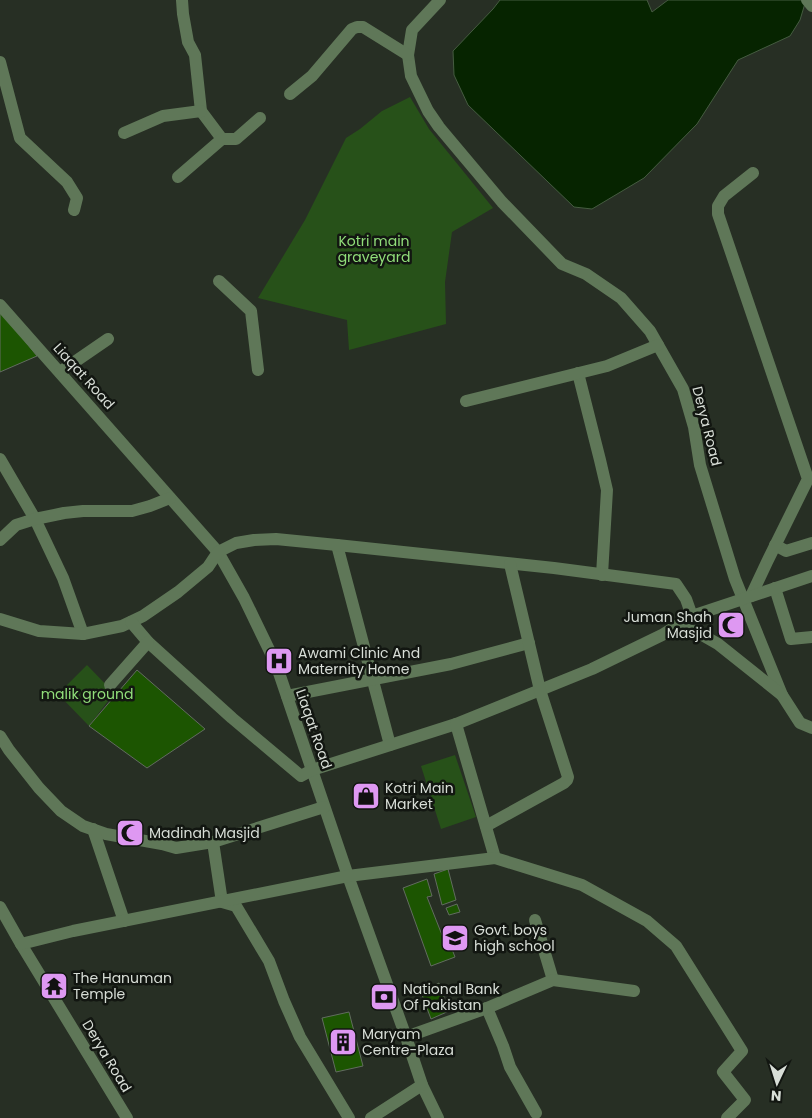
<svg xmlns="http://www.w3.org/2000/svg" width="812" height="1118" font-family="Poppins,sans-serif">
	<rect width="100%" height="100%" fill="#272f24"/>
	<!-- green -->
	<g fill="#275119">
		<path d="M410,97L429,129L493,208L452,232L445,282L446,324L349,350L347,320L258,298L305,220L346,138L360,129L382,111Z"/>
		<path d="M87,665L114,693L89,726L58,694Z"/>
		<path d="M455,755L476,817L441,829L421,766Z"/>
	</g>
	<!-- water -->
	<path fill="#062400" stroke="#455c40" d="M500,0H647L652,12L668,0H806L800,20L790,36L738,60L697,124L644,178L592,209L574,207L468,105L454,75L453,51L493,9Z"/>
	<!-- building -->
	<g fill="#1c5501" stroke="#626c60">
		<path d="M0,310L37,356L0,372Z"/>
		<path d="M137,670L205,729L147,768L89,726Z"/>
		<path d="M448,869L456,900L442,905L434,874Z"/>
		<path d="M427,879L432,896L427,897L444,940L448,939L455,957L431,966L403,888Z"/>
		<path d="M457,904L460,912L449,915L446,908Z"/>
		<path d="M439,983L449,1011L431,1019L421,992Z"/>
		<path d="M349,1012L363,1066L336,1072L322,1018Z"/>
	</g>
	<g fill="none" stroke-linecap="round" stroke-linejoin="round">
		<!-- minor -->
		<g stroke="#5f7758" stroke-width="12">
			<path d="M182,0L183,14L188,42L195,55L201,111L222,139"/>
			<path d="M440,0L412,30L408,55L411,76L428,111L439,127L502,202L562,264L586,274L621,298L650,331L683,389L694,427L700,465L735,579L782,695"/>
			<path d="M807,0L812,6"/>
			<path d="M0,62L20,138L67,182L77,198L74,210"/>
			<path d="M290,94L312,76L352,29L357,27H363L408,55"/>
			<path d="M124,133L163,116L201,111"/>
			<path d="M178,177L222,139H236L260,118"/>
			<path d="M219,281L251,311L258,370"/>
			<path d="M0,305L218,552L244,598L276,664L348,876L406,1037L422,1085L438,1118"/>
			<path d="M60,372L108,339"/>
			<path d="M578,373L600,460L607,490L602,575"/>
			<path d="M466,401L607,366L658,345"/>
			<path d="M0,459L35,519L63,578L83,634"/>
			<path d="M0,540L16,525L35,519L64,513L83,511H132L150,506L170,498"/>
			<path d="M337,545L390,745"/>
			<path d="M775,545L786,551L812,543"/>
			<path d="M775,588L791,639L812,637"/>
			<path d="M751,596L767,562L808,479L718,214V206L724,196L753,173"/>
			<path d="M0,619L39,631L83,634L122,626L143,616L178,592L208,567L218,552L236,543L254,540L276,539L337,545L554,568L676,584L686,599L692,616"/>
			<path d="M131,622L148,642L232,718L301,776L312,770L456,724L592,669L662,635L692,616L812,576"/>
			<path d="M676,627L697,632L718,644L782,695L800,723L812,728"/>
			<path d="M110,685L148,642"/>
			<path d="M287,696L451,664L529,643"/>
			<path d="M456,724L495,858"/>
			<path d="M0,736L9,750L39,788L61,811L83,826L106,834L162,844L176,848L213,842"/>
			<path d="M324,807L213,842L222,902L236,906L269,961L284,1001L300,1037L349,1118"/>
			<path d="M486,826L564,783L567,780L568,777L540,690L510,564"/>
			<path d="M93,829L124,921"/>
			<path d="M0,907L21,944L127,1118"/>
			<path d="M535,920L553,980"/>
			<path d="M21,944L73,931L348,876L495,858L582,885L647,921L676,946L742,1051L723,1072L745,1100L727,1118"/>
			<path d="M487,1008L503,1046L510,1067L536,1113"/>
			<path d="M406,1037L487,1008L553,980L634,991"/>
			<path d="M371,1118L422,1085"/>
		</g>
	</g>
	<!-- icons -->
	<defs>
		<g id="mosque-square" transform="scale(1.4375)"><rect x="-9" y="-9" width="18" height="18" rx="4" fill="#de98f2" stroke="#121611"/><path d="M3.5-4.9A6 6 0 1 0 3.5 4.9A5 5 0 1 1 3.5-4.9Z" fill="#111"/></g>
		<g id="hospital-square" transform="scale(1.4375)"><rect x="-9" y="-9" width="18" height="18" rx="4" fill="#de98f2" stroke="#121611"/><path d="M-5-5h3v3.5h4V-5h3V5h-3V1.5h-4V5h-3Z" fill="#111"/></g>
		<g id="shop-square" transform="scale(1.4375)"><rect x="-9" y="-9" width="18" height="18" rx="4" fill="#de98f2" stroke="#121611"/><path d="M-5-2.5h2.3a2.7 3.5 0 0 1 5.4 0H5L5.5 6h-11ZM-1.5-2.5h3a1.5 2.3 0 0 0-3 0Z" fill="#111"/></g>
		<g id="school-square" transform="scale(1.4375)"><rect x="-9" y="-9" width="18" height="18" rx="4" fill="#de98f2" stroke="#121611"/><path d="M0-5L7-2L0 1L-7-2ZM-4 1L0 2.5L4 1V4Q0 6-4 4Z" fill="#111"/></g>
		<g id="temple-square" transform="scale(1.4375)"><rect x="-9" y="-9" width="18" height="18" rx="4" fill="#de98f2" stroke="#121611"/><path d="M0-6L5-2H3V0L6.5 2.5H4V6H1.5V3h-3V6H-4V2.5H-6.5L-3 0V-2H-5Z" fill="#111"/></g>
		<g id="bank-square" transform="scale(1.4375)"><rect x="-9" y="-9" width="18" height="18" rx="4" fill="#de98f2" stroke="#121611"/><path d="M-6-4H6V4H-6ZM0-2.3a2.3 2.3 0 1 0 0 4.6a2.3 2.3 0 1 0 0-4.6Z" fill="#111"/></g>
		<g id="building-square" transform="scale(1.4375)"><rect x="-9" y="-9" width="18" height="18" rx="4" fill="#de98f2" stroke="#121611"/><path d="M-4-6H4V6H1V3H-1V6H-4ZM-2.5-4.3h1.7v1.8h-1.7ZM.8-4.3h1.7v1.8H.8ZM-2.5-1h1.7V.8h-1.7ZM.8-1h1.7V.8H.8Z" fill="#111"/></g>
	</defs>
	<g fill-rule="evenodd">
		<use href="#mosque-square" x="731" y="625"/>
		<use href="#hospital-square" x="279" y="661"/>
		<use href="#shop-square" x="366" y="796"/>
		<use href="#mosque-square" x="130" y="833"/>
		<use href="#school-square" x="455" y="938"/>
		<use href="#temple-square" x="54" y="986"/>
		<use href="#bank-square" x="384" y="997"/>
		<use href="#building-square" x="343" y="1042"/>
	</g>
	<g text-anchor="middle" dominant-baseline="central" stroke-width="5" stroke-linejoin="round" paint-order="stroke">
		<!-- park labels -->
		<g font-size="14" fill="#91de7a" stroke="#121611">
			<text x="374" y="241">Kotri main<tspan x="374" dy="16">graveyard</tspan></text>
			<text x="87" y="694">malik ground</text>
		</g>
		<!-- street labels -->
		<g font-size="14" fill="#d8ded7" stroke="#121611">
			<text transform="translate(84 376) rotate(48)">Liaqat Road</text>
			<text transform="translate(707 426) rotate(76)">Derya Road</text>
			<text transform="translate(314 729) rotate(71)">Liaqat Road</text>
			<text transform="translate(107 1056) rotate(59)">Derya Road</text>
		</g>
		<!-- poi labels -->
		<g font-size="14" fill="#d8ded7" stroke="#121611" text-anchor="start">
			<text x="712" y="617" text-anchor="end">Juman Shah<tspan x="712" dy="16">Masjid</tspan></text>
			<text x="298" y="653">Awami Clinic And<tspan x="298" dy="16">Maternity Home</tspan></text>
			<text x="385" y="788">Kotri Main<tspan x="385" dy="16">Market</tspan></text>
			<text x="149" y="833">Madinah Masjid</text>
			<text x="474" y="930">Govt. boys<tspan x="474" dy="16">high school</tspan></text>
			<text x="73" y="978">The Hanuman<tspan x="73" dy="16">Temple</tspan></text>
			<text x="403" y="989">National Bank<tspan x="403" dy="16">Of Pakistan</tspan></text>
			<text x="362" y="1034">Maryam<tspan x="362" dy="16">Centre-Plaza</tspan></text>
		</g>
	</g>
	<!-- north arrow -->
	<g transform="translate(777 1083) rotate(184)" stroke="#121611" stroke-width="4" paint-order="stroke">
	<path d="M0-4L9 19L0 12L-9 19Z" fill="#d8ded7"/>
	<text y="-8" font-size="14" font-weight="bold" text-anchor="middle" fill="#d8ded7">N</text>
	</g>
</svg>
